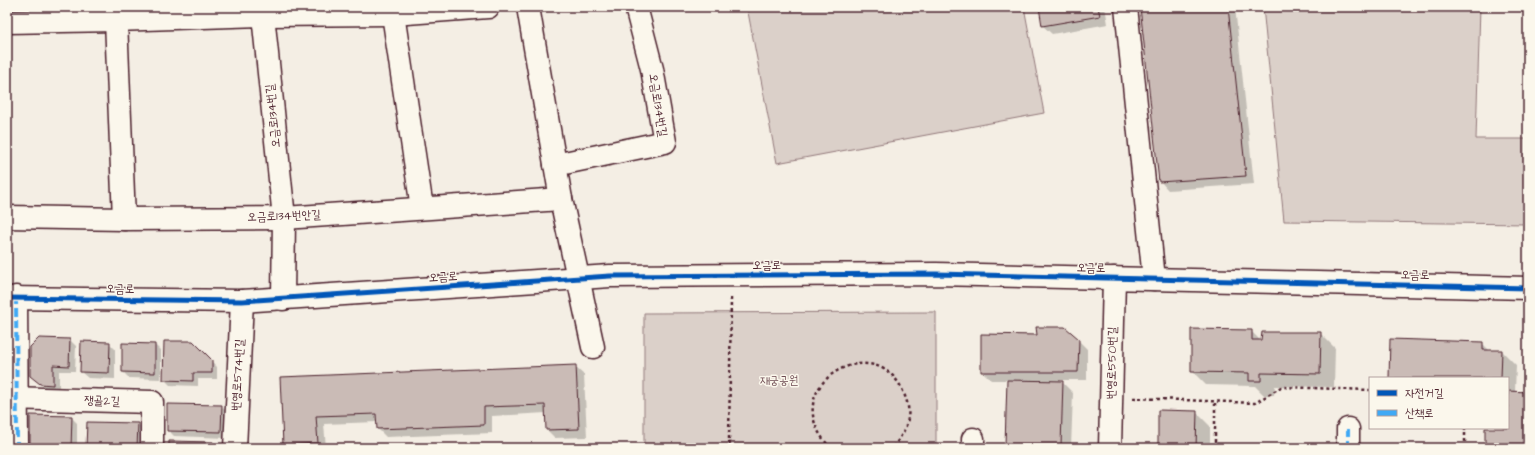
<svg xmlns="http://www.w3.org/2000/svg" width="1535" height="455" font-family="'Architects Daughter','Poor Story',sans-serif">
	<rect width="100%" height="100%" fill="#f4eee4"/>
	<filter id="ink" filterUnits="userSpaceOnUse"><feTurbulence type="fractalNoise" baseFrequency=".025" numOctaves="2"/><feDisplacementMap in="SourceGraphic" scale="8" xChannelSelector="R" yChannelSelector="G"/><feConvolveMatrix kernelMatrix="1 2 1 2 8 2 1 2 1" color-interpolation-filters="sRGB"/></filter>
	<g filter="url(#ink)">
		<!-- green -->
		<g fill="#dbd0c9" stroke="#92787a">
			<path d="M7,7H297L7,17Z"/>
			<path d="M747,7H1024L1044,113L777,163Z"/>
			<path d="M1263,7H1480L1476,139H1528L1527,224L1284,221Z"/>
			<path d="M936,312V448H644V313Z"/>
		</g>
		<!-- shadow -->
		<g fill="#0003">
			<path d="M1040,7H1105L1108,24L1052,34L1043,26Z"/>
			<path d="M1141,7H1235L1254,184L1168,190L1160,181Z"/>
			<path d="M1251,331L1261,341L1320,333L1335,348L1334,387L1275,386L1274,395H1264L1255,386L1206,385L1192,371Z"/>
			<path d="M70,340L76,346L75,371H59V390H47L35,379Z"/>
			<path d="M1078,340L1087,349V380H1060L1073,393L1071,448H1009L1006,445L1008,380H991L982,371Z"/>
			<path d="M193,342L217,367V379H198V386L170,385L164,379Z"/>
			<path d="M109,343L115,349V379L88,378L81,372Z"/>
			<path d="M1482,343L1490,351H1502L1516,365L1515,392L1528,393V448H1486V428H1508V378H1390Z"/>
			<path d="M123,344L155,345L161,351V379L129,378L123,372Z"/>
			<path d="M575,367L584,375L587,437L555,438L547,430L546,413L492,416V433L386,437L378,429L377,422L324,424L326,448H287L284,444L281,378Z"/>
			<path d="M221,406L227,412V438L174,436L168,430Z"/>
			<path d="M1196,412L1210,426V448H1159Z"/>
			<path d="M71,417L77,423V448H31Z"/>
			<path d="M138,424L144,430L143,448H87Z"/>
			<path d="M213,443L217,448H170Z"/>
		</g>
		<!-- building -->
		<g fill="#cabbb6" stroke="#4a1f2b">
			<path d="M1039,7H1098L1100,16L1042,26Z"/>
			<path d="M1140,7H1228L1246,176L1159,182Z"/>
			<path d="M1036,327H1065L1079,339L1078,372H981V334L1037,335Z"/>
			<path d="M1191,329L1252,330V340H1261L1262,332H1321L1320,374L1261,373V381H1249V373L1191,372Z"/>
			<path d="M39,338L70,339L69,366L53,365V385L40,384L30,376V347Z"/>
			<path d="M1390,339L1483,342V350H1502L1501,378H1389Z"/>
			<path d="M81,341L110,342L109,373L80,372Z"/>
			<path d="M164,341H193L212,360V373H193V381L163,380Z"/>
			<path d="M122,343L155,344V373L122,372Z"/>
			<path d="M576,365L579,429L546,430L545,405L484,407V425L377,429L376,414L316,416L318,443L283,445L280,377Z"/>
			<path d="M1007,380L1063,381L1061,446L1005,445Z"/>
			<path d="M1508,391L1528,392V448H1485V428H1508Z"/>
			<path d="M167,404L222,405L221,432L167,431Z"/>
			<path d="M1158,410L1197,411L1196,448H1158Z"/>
			<path d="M30,415L72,416L71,448H30Z"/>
			<path d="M87,422L138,423L137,448H86Z"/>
			<path d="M169,441L213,442V448H169Z"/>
		</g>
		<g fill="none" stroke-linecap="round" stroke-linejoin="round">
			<!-- minor casing -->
			<g stroke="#4a1f2b" stroke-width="25">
				<g id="minor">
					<path d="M528,7L561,199L593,347"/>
					<path d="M1126,7L1154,279"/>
					<path d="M393,14L422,208"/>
					<path d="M263,15L284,218L283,299"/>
					<path d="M116,20L124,219"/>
					<path d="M7,22L116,20L263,15L393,14L488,7"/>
					<path d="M555,165L665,142L652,69L636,7"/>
					<path d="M7,217L124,219L284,218L561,199"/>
					<path d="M16,297L17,448"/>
					<path d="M7,298L242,301L610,276L936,274L1528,288"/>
					<path d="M7,398L152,402V448"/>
					<path d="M973,439V448"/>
					<path d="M235,448L242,301"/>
					<path d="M1110,448L1114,278"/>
					<path d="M1348,448V429"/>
				</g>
			</g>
			<!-- path -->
			<g stroke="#4a1f2b" stroke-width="2.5" stroke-dasharray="3 3" stroke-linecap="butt">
				<path d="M731,298L729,441L731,448"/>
				<path d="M1133,398L1255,403L1281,387L1370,390"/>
				<path d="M831,448C769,386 882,322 906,399C913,418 904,434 892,448"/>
				<path d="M1215,448V401"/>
				<path d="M1465,448V428"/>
			</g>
			<!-- minor -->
			<use href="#minor" stroke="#fbf7ec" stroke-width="22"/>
			<!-- quiet -->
			<g stroke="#3fa9f5" stroke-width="4" stroke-dasharray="8 4" stroke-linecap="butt">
				<path d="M16,297L17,448"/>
				<path d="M1348,448V429"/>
			</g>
			<!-- cycleway casing -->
			<g stroke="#fbf7ec" stroke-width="8">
				<path id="cycleway" d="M7,298L242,301L610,276L936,274L1528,288"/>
			</g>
			<!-- cycleway -->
			<use href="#cycleway" stroke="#0057b8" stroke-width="5"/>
		</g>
	</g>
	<g text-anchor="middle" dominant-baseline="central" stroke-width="3" stroke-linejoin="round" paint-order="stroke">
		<!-- street labels -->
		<g font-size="12" fill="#4a1f2b" stroke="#fbf7ec">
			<text transform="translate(658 105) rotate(81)">오금로134번길</text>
			<text transform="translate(273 116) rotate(-96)">오금로134번길</text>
			<text transform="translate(284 216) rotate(-2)">오금로134번안길</text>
			<text x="767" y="265">오금로</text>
			<text transform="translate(1091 268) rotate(1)">오금로</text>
			<text transform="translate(1415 275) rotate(1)">오금로</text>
			<text transform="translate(443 277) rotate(-4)">오금로</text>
			<text transform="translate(120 289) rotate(1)">오금로</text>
			<text transform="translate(1112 363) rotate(-89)">번영로550번길</text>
			<text transform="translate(238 375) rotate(-87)">번영로574번길</text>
			<text transform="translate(102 401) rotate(2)">쟁골2길</text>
		</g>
		<!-- park labels -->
		<g font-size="12" fill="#6e4b52" stroke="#fbf7ec">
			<text x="779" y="380">재궁공원</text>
		</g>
	</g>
	<!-- margin -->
	<rect width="1535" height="455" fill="none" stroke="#fbf7ec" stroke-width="24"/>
	<rect x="12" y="12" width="1511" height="431" fill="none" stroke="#4a1f2b" stroke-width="1.5" filter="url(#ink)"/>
	<!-- legend -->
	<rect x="1369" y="377" width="140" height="52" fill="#fbf7ec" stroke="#b4a19f"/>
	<rect x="1377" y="390" width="20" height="6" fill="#0057b8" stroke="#b4a19f"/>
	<text x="1405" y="397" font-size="12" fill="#4a1f2b">자전거길</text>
	<rect x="1377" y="410" width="20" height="6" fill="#3fa9f5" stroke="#b4a19f"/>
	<text x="1405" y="417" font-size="12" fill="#4a1f2b">산책로</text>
</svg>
